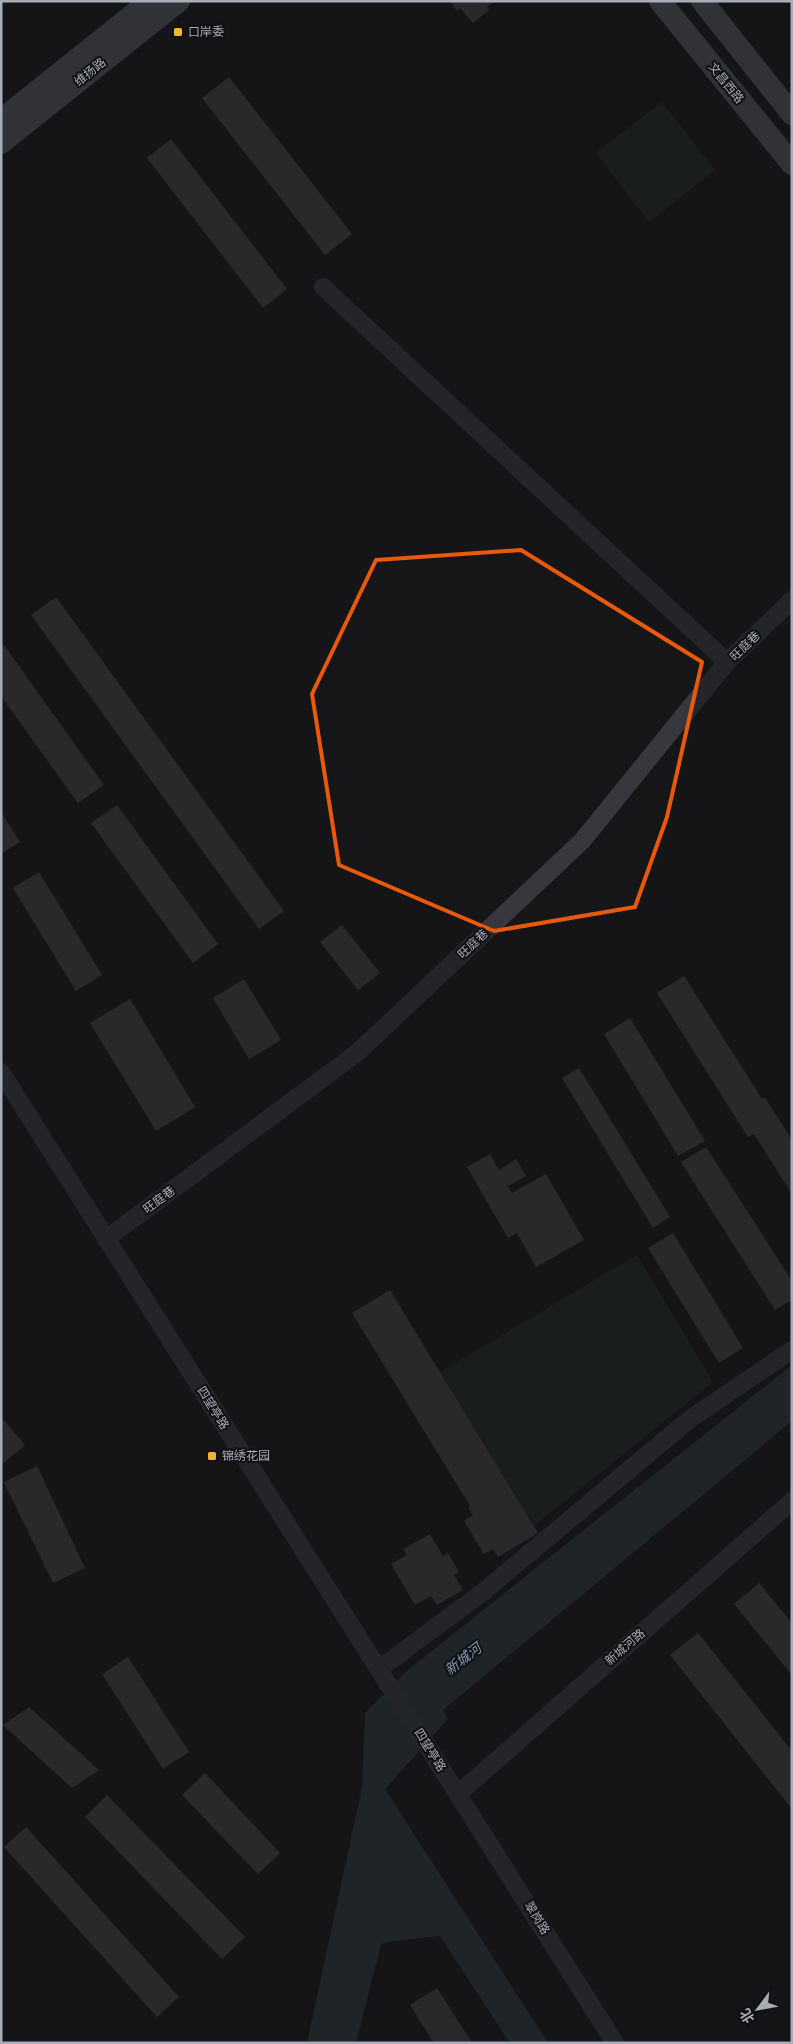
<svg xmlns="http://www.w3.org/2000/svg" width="793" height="2044" font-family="'Work Sans','Noto Sans SC',sans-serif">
	<rect width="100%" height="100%" fill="#161618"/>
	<!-- green -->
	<g fill="#1e261f">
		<path d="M662,102L715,170L649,222L596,153Z"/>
		<path d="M637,1255L713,1382L534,1526L440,1372Z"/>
	</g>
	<!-- water -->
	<path fill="#2c353c" d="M792,1365V1421L443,1710L448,1719L385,1789L548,2043H510L440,1936L393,1941L381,1944L356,2043H307L362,1788L365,1713L409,1669Z"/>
	<!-- building -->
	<g fill="#404145">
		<path d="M450,1H494L487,7L489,10L473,23L460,8L457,11Z"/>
		<path d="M229,77L352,234L325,255L202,98Z"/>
		<path d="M171,139L287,289L263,308L147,158Z"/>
		<path d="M56,597L284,911L259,929L31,615Z"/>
		<path d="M1,641L104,785L78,803L1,696Z"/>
		<path d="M117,805L218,944L193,963L91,823Z"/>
		<path d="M1,812L20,842L1,854Z"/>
		<path d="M39,872L102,975L76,991L13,888Z"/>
		<path d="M342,925L380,973L358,990L320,942Z"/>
		<path d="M684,976L762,1099L765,1098L792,1140V1194L754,1134L748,1137L657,993Z"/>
		<path d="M244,979L281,1040L249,1059L213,998Z"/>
		<path d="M130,999L195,1107L156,1131L90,1023Z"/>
		<path d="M630,1018L705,1141L678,1156L604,1034Z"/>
		<path d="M579,1068L670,1217L653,1228L562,1078Z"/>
		<path d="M706,1147L792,1281V1300L775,1310L681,1162Z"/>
		<path d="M490,1154L499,1170L516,1159L526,1176L508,1186L512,1193L546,1174L584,1240L536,1267L517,1233L508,1238L467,1167Z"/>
		<path d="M673,1233L743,1348L719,1363L648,1248Z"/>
		<path d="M390,1290L538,1533L498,1557L493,1549L484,1554L464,1521L473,1515L468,1508L470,1506L352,1313Z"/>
		<path d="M1,1417L25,1445L1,1465Z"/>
		<path d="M37,1466L85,1568L53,1583L4,1482Z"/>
		<path d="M430,1534L443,1556L448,1553L459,1572L454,1575L463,1590L437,1605L431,1596L415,1605L391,1564L407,1555L404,1549Z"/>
		<path d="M759,1583L792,1623V1675L734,1604Z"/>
		<path d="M698,1633L792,1751V1809L670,1655Z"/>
		<path d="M128,1657L189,1752L163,1769L102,1674Z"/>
		<path d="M29,1707L99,1770L72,1788L3,1725Z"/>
		<path d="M205,1773L280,1853L258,1874L182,1795Z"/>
		<path d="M107,1795L245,1937L222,1959L85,1817Z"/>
		<path d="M26,1827L179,1997L157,2017L4,1847Z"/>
		<path d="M437,1988L472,2043H434L410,2005Z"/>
	</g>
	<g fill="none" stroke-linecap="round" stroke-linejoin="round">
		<!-- minor -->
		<g stroke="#37383d" stroke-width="18">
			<path d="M323,287L727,662"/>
			<path d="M1,1072L615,2043"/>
			<path d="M106,1239L357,1053L582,841L727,662L792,600"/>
			<path d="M379,1669L483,1592L690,1419L792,1350"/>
			<path d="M458,1794L792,1501"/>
		</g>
		<!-- major -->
		<g stroke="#53555c" stroke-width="22">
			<path d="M660,1L792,164"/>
			<path d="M702,1L792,114"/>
			<path d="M1,120L150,1"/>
			<path d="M1,143L179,1"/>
		</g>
	</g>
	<!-- marked area -->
	<path d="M0 0H793V2044H0ZM521,550L702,662L667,817L635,907L494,931L339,865L312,694L376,560Z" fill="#161618" fill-opacity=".55" fill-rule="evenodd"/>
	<path fill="none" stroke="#e8590c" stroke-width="4" stroke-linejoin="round" d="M521,550L702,662L667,817L635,907L494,931L339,865L312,694L376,560Z"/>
	<!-- markers -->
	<g fill="#f2b134" stroke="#111113" stroke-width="2">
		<rect x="173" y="27" width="10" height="10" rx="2.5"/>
		<rect x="207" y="1451" width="10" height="10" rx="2.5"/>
	</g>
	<g text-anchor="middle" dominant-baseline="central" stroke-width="4" stroke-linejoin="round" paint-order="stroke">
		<!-- poi labels -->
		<g font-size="12" fill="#a8adb8" stroke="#111113" text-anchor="start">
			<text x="188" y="32">口岸委</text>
			<text x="222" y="1456">锦绣花园</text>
		</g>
		<!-- street labels -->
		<g font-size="12" fill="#a8adb8" stroke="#111113">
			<text transform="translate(90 72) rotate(-39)">维扬路</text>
			<text transform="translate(726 83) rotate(51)">文昌西路</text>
			<text transform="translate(745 646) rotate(-44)">旺庭巷</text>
			<text transform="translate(473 944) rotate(-43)">旺庭巷</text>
			<text transform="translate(159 1200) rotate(-37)">旺庭巷</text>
			<text transform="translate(213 1408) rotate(58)">四望亭路</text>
			<text transform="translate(625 1647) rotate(-41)">新城河路</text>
			<text transform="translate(430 1750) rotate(58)">四望亭路</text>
			<text transform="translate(537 1918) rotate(58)">翠岗路</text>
		</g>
		<!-- water labels -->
		<g font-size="14" font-style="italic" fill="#7f9bb3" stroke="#111113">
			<text transform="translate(463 1659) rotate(-38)">新城河</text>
		</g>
	</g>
	<!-- border -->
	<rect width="793" height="2044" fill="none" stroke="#a8adb8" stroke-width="5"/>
	<!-- north arrow -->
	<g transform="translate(758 2009) rotate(238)" stroke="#111113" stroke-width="4" paint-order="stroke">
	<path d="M0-4L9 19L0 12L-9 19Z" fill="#a8adb8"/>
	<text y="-8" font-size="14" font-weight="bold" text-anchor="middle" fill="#a8adb8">北</text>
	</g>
</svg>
